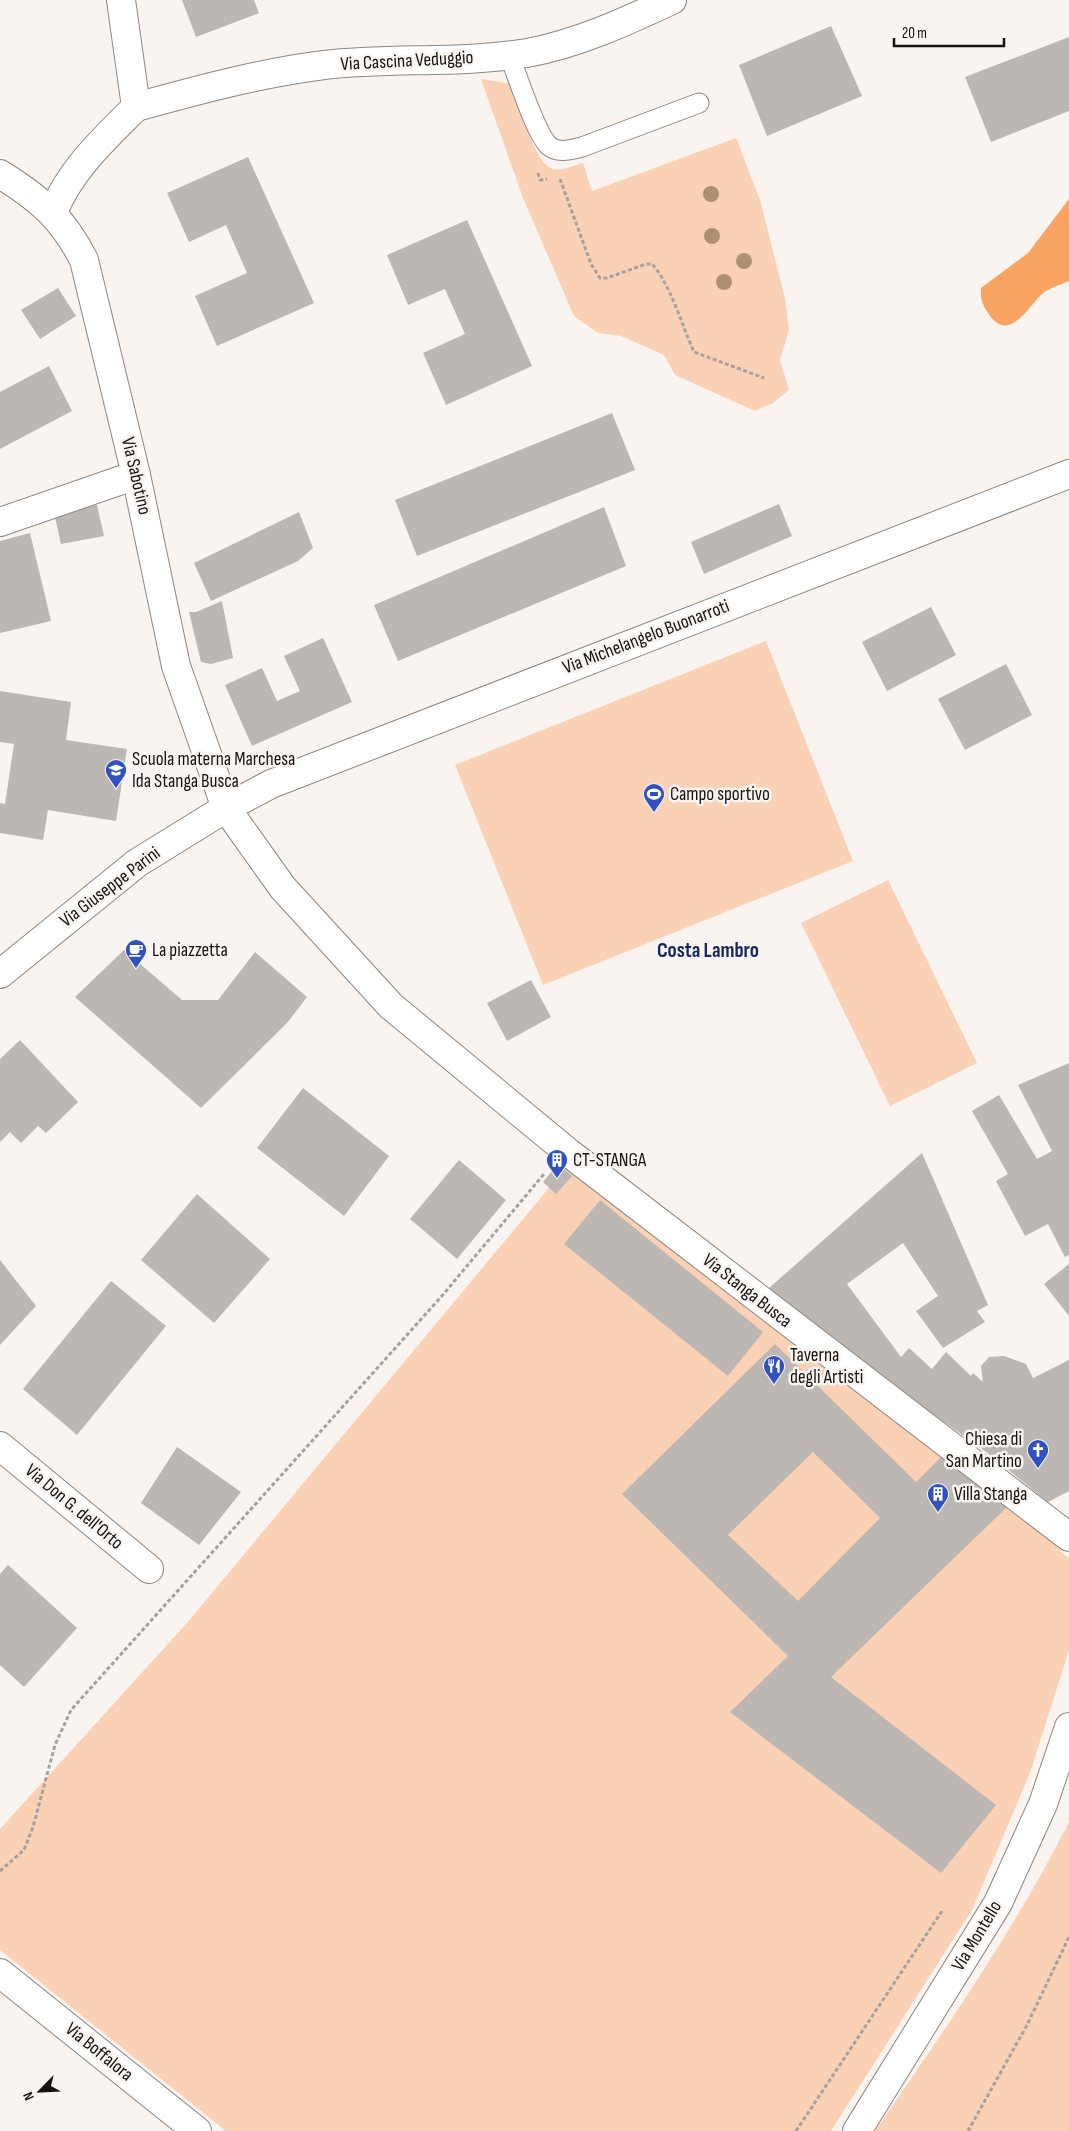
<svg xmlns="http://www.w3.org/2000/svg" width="1069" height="2131" font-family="'Sofia Sans Condensed',sans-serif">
	<rect width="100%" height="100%" fill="#f9f4f0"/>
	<!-- green -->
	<g fill="#fad1b4">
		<path d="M481,79L512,84C518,102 535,165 553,169C562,171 573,166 583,163L592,191L736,138L760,200L785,298L789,330L780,360L789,390L773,403L755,411L675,375L664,355L621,336L598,333L574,316L523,198Z"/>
		<path d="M766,641L853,861L543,985L455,765Z"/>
		<path d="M888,880L977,1063L890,1106L801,923Z"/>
		<path d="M568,1165L1021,1513L1069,1559V1650L1030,1773L972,1910L831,2131H226L0,1950V1829L186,1624Z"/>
		<path d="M1069,1822V2131H875C944,2031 1014,1931 1069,1822Z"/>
	</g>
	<!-- forest -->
	<path fill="#f9a462" d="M1069,199V281C1060,285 1048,288 1041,295C1028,307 1010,342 990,316C983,306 980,300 981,288L1028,253Z"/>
	<!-- building -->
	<g fill="#bcb7b3" fill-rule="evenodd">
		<path d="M182,0H254L259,13L196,37Z"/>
		<path d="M831,26L862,96L767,136L739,65Z"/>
		<path d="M1069,37V111L991,142L965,77Z"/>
		<path d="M248,157L314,303L217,346L195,296L247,273L226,225L189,242L167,193Z"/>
		<path d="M467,220L532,366L446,405L423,353L465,334L445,289L408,305L387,255Z"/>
		<path d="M58,288L76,316L40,339L21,310Z"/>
		<path d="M49,366L72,411L0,449V392Z"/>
		<path d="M612,413L635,470L417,556L395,500Z"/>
		<path d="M779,504L792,536L704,574L691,542Z"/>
		<path d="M97,505L104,536L61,544L54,513Z"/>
		<path d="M604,507L626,566L398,661L374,605Z"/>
		<path d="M299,512L313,548L298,561L211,601L194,563Z"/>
		<path d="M30,533L51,621L0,633V541Z"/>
		<path d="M222,601L233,658L211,664L201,662L189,612H196Z"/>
		<path d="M931,607L956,655L887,691L862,642Z"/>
		<path d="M323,638L352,702L252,746L225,685L262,668L277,701L300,691L284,656Z"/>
		<path d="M1006,664L1032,715L965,750L938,699Z"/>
		<path d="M0,691L71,702L66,740L127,749L116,821L48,810L43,840L0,833V803L5,804L14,744L0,742Z"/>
		<path d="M124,950L182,1000H218L255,952L307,997L287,1023L201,1108L75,997Z"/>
		<path d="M531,980L551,1017L507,1041L487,1003Z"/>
		<path d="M20,1040L78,1102L46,1133L38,1126L21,1143L10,1132L0,1142V1059Z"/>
		<path d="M1069,1063V1255L1065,1257L1048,1224L1025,1236L996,1181L1008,1174L972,1111L999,1095L1037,1159L1052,1151L1018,1085Z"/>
		<path d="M303,1088L389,1156L344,1216L257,1148Z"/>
		<path d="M922,1153L988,1305L977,1311L985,1322L943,1348L916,1311L938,1296L903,1243L847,1284L901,1357L909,1348L932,1369L946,1352L971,1376L973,1373L983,1382L981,1366L989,1357L1004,1356L1026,1364L1033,1378L1069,1360V1491L1048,1502L981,1448L937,1417L930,1424L760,1296Z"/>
		<path d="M459,1160L506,1200L457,1259L410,1219Z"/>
		<path d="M558,1164L572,1176L556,1194L543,1182Z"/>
		<path d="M197,1194L270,1259L214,1323L141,1260Z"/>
		<path d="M600,1200L763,1332L728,1376L564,1244Z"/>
		<path d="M0,1260L36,1306L0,1345Z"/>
		<path d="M1069,1264V1316L1044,1284Z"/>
		<path d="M111,1281L166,1326L77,1435L23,1389Z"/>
		<path d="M775,1344L916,1482L944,1454L1007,1507L831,1677L996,1805L941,1873L730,1712L788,1656L622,1494ZM813,1452L880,1518L798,1601L728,1535Z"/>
		<path d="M177,1447L241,1492L199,1545L141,1503Z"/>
		<path d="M8,1565L77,1628L24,1687L0,1665V1574Z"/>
	</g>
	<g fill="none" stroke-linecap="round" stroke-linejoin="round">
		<!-- lane casing -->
		<g stroke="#8c8783" stroke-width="21">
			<path id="lane" d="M509,55C517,74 535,132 548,145C557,154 570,150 582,147L699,103"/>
		</g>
		<!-- street casing -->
		<g stroke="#8c8783" stroke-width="30">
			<g id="street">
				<path d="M136,107C198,90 260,73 324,65C391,57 460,64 527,53C577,44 627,21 672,0"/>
				<path d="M0,174C40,199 62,217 84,260L136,475L176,666L226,808L137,863L0,974"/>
				<path d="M53,212C71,169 103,140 136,107L121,0"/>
				<path d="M0,522L136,475"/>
				<path d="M0,1446L149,1569"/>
				<path d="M0,1973L197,2131"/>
			</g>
		</g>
		<!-- secondary casing -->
		<g stroke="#8c8783" stroke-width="30">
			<g id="secondary">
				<path d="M1069,474L271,784L226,808L283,888L391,1006L569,1153L1069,1537"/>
				<path d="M857,2131L998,1903L1043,1804L1069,1727"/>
			</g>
		</g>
		<!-- path -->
		<g stroke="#a5a19e" stroke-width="3" stroke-dasharray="4 2.5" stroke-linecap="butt">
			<path d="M538,173L540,180L547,179"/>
			<path d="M560,179L591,264L600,278H607L646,264H652C669,281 683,328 694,352L764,378"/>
			<path d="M0,1871L24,1850L33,1827L55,1745L71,1710L441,1297L544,1174"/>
			<path d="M796,2131L942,1911"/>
			<path d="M968,2131L1027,2025L1069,1937"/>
		</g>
		<!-- lane -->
		<use href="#lane" stroke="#fff" stroke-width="19"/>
		<!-- street -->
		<use href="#street" stroke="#fff" stroke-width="28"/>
		<!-- secondary -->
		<use href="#secondary" stroke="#fff" stroke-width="28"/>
	</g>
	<!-- trees -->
	<g fill="#af8f71">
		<circle cx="711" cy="194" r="8"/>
		<circle cx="712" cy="236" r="8"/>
		<circle cx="744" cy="261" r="8"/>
		<circle cx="724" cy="282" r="8"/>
	</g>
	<!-- icons -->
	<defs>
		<g id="school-pin" transform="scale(1.125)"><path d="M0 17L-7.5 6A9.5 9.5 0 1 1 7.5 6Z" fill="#3151c1" stroke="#f9f4f0"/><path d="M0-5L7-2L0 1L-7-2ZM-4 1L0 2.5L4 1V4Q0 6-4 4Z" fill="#fff"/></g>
		<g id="stadium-pin" transform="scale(1.125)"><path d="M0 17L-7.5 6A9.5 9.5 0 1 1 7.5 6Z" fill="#3151c1" stroke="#f9f4f0"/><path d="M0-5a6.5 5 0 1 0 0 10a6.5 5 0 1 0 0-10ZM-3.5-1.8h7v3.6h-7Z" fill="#fff"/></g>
		<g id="cafe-pin" transform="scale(1.125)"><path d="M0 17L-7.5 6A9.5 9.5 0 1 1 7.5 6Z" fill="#3151c1" stroke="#f9f4f0"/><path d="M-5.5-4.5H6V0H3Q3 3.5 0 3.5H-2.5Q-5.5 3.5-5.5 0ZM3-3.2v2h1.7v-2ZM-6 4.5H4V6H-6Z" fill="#fff"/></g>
		<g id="building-pin" transform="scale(1.125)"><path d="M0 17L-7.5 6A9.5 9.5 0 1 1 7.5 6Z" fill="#3151c1" stroke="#f9f4f0"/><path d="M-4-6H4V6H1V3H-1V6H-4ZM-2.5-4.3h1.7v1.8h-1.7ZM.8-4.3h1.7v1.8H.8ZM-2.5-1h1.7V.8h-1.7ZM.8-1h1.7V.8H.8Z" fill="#fff"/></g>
		<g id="restaurant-pin" transform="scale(1.125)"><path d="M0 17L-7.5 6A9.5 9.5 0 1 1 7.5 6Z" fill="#3151c1" stroke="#f9f4f0"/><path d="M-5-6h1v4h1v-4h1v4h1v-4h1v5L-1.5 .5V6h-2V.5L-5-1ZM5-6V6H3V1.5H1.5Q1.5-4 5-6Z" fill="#fff"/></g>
		<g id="church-pin" transform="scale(1.125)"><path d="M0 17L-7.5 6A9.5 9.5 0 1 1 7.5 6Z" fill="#3151c1" stroke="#f9f4f0"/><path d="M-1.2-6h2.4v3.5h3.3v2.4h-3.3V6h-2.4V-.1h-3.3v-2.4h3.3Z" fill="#fff"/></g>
	</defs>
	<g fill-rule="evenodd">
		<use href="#school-pin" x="116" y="770"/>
		<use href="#stadium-pin" x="654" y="794"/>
		<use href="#cafe-pin" x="136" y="950"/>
		<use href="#building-pin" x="557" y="1160"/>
		<use href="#restaurant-pin" x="774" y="1366"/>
		<use href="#church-pin" x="1038" y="1450"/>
		<use href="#building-pin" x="938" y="1494"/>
	</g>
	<g text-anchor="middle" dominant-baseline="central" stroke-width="5" stroke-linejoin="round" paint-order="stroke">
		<!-- street labels -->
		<g font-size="19" fill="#151312" stroke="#f9f4f0">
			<text transform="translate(407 61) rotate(-3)">Via Cascina Veduggio</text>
			<text transform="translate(136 476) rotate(77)">Via Sabotino</text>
			<text transform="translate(646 637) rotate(-21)">Via Michelangelo Buonarroti</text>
			<text transform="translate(110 887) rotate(-37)">Via Giuseppe Parini</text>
			<text transform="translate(747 1291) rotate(38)">Via Stanga Busca</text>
			<text transform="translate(74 1507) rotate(40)">Via Don G. dell'Orto</text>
			<text transform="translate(977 1936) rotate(-59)">Via Montello</text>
			<text transform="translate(99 2052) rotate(39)">Via Boffalora</text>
		</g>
		<!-- poi labels -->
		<g font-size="19" fill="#151312" stroke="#f9f4f0" text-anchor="start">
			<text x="132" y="759">Scuola materna Marchesa<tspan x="132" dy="22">Ida Stanga Busca</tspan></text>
			<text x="670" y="794">Campo sportivo</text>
			<text x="152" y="950">La piazzetta</text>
			<text x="573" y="1160">CT-STANGA</text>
			<text x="790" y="1355">Taverna<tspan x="790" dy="22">degli Artisti</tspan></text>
			<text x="1022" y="1439" text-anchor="end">Chiesa di<tspan x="1022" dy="22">San Martino</tspan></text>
			<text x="954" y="1494">Villa Stanga</text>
		</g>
		<!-- quarter labels -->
		<g font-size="21" font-weight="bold" fill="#182960" stroke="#f9f4f0">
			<text x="708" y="950">Costa Lambro</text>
		</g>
	</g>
	<!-- north arrow -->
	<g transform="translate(40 2091) rotate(246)" stroke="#f9f4f0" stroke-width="4" paint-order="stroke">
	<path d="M0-4L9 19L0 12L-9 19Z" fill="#151312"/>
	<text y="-8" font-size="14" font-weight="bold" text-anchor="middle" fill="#151312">N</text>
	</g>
	<!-- scale -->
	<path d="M894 38v8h110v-8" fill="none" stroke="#151312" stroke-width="2.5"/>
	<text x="902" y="38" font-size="15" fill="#151312" stroke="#f9f4f0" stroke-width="4" paint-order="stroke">20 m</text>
</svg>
